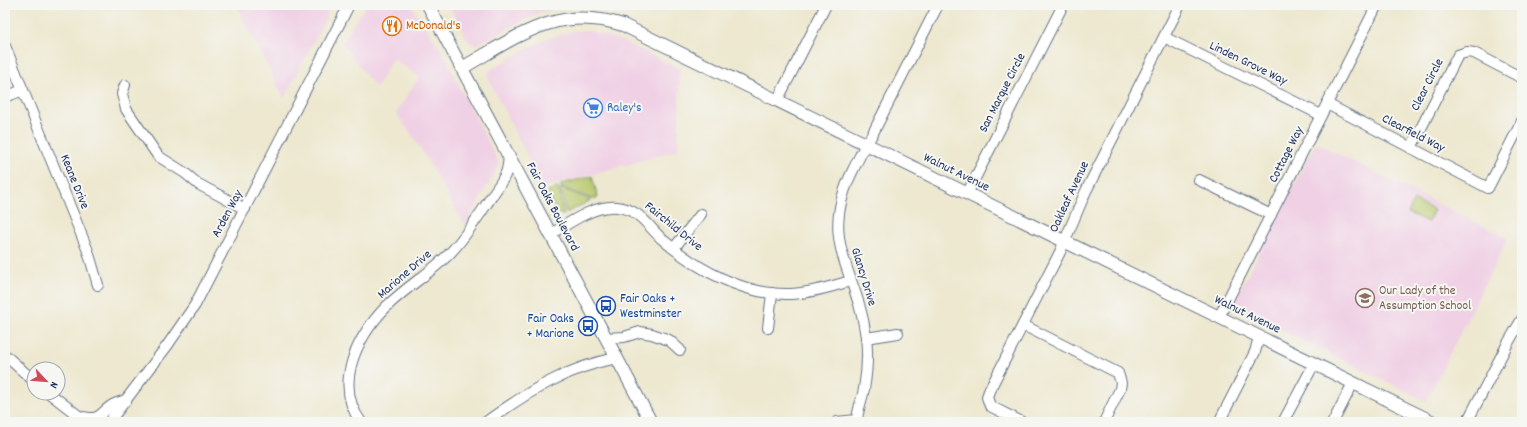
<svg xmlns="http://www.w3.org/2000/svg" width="1527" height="427" font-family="Dekko,sans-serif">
	<defs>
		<pattern id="park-tufts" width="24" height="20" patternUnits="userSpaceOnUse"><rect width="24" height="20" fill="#b8c86b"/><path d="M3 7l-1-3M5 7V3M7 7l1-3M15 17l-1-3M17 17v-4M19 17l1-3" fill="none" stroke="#9eac5f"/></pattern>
	</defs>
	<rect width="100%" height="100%" fill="#f6f6f2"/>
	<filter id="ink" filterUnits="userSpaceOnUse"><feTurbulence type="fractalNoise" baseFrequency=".025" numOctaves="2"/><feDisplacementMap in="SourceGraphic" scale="8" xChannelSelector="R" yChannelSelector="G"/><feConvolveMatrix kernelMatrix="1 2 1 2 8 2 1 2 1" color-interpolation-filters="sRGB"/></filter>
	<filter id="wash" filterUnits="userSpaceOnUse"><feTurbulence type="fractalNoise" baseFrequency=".012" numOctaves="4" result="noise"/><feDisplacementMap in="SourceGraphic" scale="16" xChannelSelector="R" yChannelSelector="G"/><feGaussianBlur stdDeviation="0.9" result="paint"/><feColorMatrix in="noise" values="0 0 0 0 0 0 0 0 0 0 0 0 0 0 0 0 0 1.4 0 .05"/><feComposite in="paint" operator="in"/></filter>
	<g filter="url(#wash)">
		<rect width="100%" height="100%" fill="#ede8cf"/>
		<!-- built -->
		<g fill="#f0d0e5">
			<path d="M236,5H330L326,18L284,98Z"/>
			<path d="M366,5H411L439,47L498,161V165L495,173L465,225L415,139L396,113L419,77L393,58L376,88L342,43Z"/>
			<path d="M449,5H562L563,6L539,13L475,45L468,41Z"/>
			<path d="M574,31H591L618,39L680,69L678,150L543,188L488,78V74L491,69L546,39Z"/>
			<path d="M1316,143L1508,238L1426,401L1232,306Z"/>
		</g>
		<!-- green -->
		<g fill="#b8c86b" stroke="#6a7c64">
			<path d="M592,176L598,198L593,199L561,187V184Z"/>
			<path d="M558,187L564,215H562L556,212L547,191Z"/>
			<path d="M560,188L591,200L566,213Z"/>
		</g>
		<!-- park -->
		<path fill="url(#park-tufts)" stroke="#6a7c64" d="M1414,200L1434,210L1428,222L1408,213Z"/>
	</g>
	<g filter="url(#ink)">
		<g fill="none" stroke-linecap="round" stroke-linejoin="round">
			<!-- minor casing -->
			<g stroke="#647086" stroke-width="12">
				<g id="minor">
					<path d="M1164,37L1321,115"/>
					<path d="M5,46L88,251L98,285"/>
					<path d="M125,85L122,94L126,109L158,156L185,173L198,184L245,209"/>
					<path d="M5,97L23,90"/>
					<path d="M777,101L826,5"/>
					<path d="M1327,104L1488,188L1522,121"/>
					<path d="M1411,148L1458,55L1467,52L1474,53L1522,78"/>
					<path d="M1199,180L1271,215"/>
					<path d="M967,194L1063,5"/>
					<path d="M551,234C569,223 594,205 617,207C639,209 648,226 662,239C696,269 745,296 791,294C811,293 831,287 850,281"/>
					<path d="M674,248L701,214"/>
					<path d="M1219,317L1377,5"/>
					<path d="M1023,325L1118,373L1121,383L1120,389L1104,422"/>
					<path d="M768,328L772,293"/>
					<path d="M606,338L624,337L640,332L652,334L669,340L680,350"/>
					<path d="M866,338L898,333"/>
					<path d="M5,355L34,381"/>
					<path d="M49,393L84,420"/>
					<path d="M79,416C100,421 97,416 111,406C115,403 121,402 126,400"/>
					<path d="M109,422L167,346L195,305L349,5"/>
					<path d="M361,422C333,384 357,337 386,307C406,287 431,273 451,252C467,235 479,215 492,196C496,189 502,182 505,175C508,170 508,163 509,157"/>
					<path d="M486,422C526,393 567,367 617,358"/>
					<path d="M837,422L857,420"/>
					<path d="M857,422C857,411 862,400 864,389C867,372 868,354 866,337C857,268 817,243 853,170C859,158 864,146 872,135L938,5"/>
					<path d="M1022,422L990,406L987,397L989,391L1060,252L1086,191L1180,5"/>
					<path d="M1219,422L1255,352L1259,337"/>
					<path d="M1283,422L1314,364"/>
					<path d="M1333,422L1353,383"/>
					<path d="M1467,422L1508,343L1522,319"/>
				</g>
			</g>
			<!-- major casing -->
			<g stroke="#647086" stroke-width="14">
				<g id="major">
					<path d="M428,5L651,422"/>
					<path d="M462,68C517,37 556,4 623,25L1433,422"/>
				</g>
			</g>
			<!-- minor -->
			<use href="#minor" stroke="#fff" stroke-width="10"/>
			<!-- major -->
			<use href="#major" stroke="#fff" stroke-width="12"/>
		</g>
	</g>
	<!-- icons -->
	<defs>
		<g id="restaurant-ring" transform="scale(1)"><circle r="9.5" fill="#f6f6f2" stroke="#e8710a" stroke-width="1.5"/><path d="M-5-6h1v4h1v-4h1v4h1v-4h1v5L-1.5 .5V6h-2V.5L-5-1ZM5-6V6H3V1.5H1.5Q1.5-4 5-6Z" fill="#e8710a"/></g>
		<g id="supermarket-ring" transform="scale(1)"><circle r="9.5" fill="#f6f6f2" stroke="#3f7fe0" stroke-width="1.5"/><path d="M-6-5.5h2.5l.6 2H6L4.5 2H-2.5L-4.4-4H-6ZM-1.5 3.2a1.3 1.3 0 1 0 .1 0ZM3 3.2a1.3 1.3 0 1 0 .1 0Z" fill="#3f7fe0"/></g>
		<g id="school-ring" transform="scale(1)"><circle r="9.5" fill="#f6f6f2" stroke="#8d6e63" stroke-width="1.5"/><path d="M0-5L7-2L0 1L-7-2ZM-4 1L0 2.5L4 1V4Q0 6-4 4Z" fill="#8d6e63"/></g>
		<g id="bus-ring" transform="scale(1)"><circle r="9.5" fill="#f6f6f2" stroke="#1a4fb4" stroke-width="1.5"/><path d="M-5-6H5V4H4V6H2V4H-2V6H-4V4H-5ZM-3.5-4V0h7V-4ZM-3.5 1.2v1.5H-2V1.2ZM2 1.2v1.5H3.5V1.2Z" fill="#1a4fb4"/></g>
	</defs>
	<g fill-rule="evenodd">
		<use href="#restaurant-ring" x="392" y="26"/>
		<use href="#supermarket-ring" x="593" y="108"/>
		<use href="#school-ring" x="1365" y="298"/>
		<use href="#bus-ring" x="606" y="306"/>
		<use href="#bus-ring" x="588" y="326"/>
	</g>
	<g text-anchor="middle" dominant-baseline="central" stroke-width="4" stroke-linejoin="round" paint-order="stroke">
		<!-- food labels -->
		<g font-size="13" fill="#c56008" stroke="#f6f6f2" text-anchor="start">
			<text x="406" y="26">McDonald's</text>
		</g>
		<!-- street labels -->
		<g font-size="13" fill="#1b2f5e" stroke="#f6f6f2">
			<text transform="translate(1248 64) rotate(26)">Linden Grove Way</text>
			<text transform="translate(1428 85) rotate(-63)">Clear Circle</text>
			<text transform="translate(1003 93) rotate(-63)">San Marque Circle</text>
			<text transform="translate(1413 134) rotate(27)">Clearfield Way</text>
			<text transform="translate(1287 155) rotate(-63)">Cottage Way</text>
			<text transform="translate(956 173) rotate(26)">Walnut Avenue</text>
			<text transform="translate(74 182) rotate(68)">Keane Drive</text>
			<text transform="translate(1070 197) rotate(-65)">Oakleaf Avenue</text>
			<text transform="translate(552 207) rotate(62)">Fair Oaks Boulevard</text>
			<text transform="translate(228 214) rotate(-62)">Arden Way</text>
			<text transform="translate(673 227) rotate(39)">Fairchild Drive</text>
			<text transform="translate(405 275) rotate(-41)">Marione Drive</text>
			<text transform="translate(863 277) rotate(73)">Glancy Drive</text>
			<text transform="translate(1247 315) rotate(26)">Walnut Avenue</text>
		</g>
		<!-- shop labels -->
		<g font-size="13" fill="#366cbe" stroke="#f6f6f2" text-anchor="start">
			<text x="607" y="108">Raley's</text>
		</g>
		<!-- education labels -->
		<g font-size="13" fill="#785e54" stroke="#f6f6f2" text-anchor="start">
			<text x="1379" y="291">Our Lady of the<tspan x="1379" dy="15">Assumption School</tspan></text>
		</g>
		<!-- transit labels -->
		<g font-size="13" fill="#164399" stroke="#f6f6f2" text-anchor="start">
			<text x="620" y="299">Fair Oaks +<tspan x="620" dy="15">Westminster</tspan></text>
			<text x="574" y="319" text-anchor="end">Fair Oaks<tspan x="574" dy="15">+ Marione</tspan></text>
		</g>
	</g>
	<!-- margin -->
	<rect width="1527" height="427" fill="none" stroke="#f6f6f2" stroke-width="20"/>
	<!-- north arrow -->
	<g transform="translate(46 381) rotate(116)"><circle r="19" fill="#f6f6f2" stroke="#9ea6b7"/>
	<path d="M0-3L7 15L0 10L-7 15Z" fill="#d1495b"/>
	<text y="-6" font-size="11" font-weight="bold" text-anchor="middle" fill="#1b2f5e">N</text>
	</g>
</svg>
